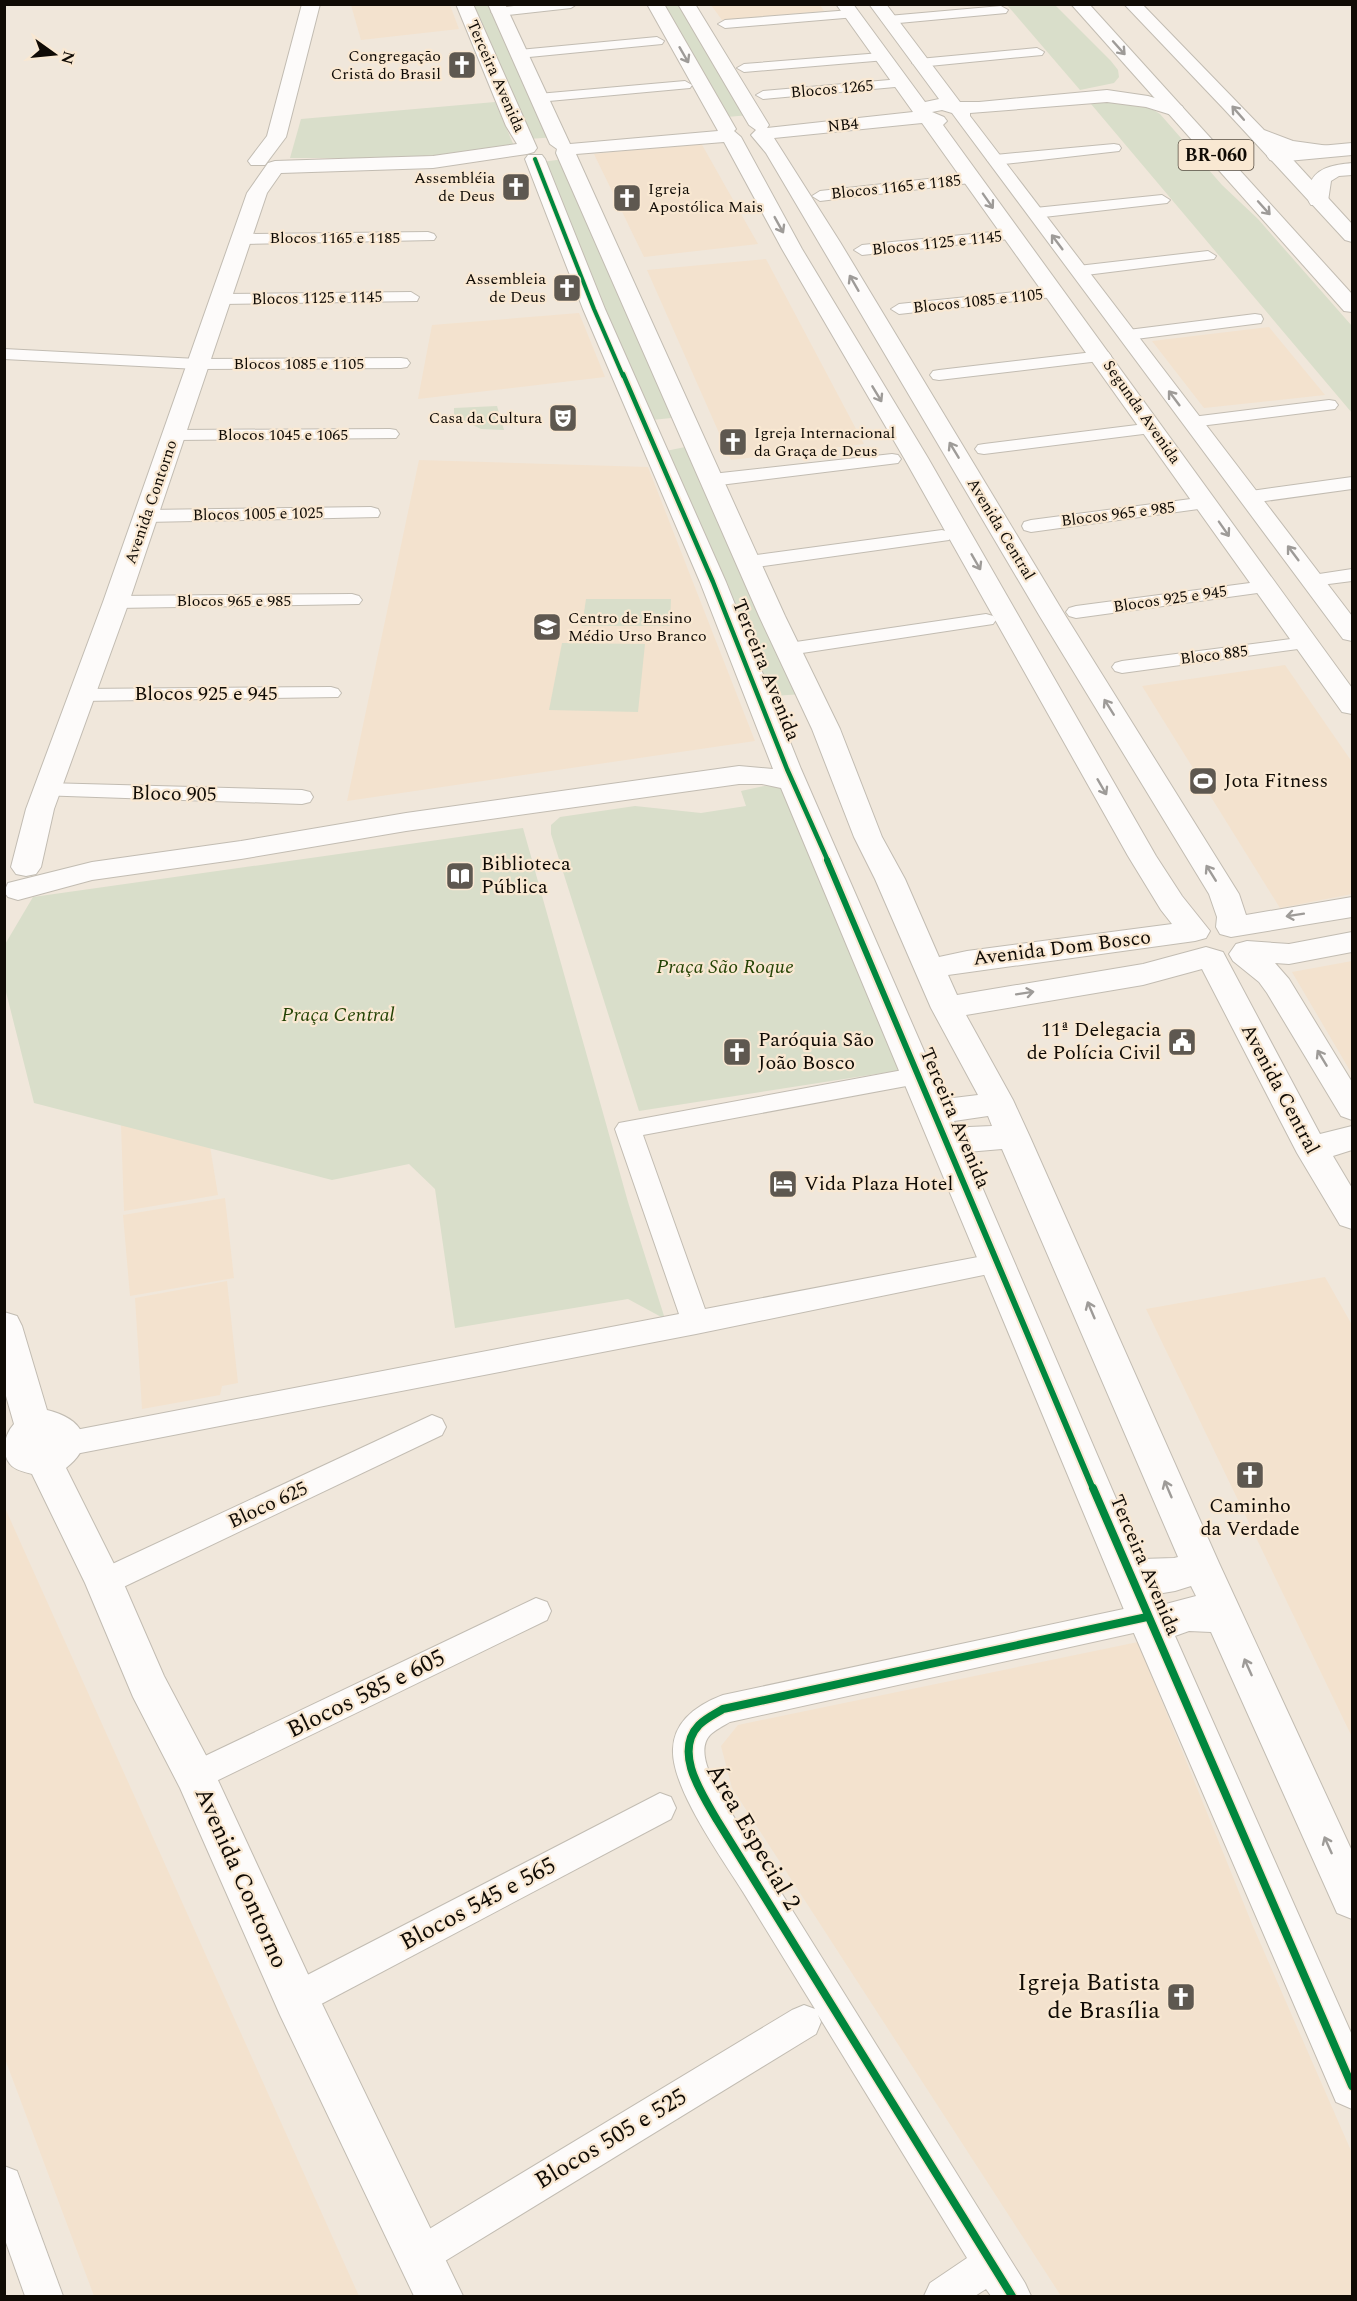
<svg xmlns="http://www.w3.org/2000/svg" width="1357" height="2301" font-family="Spectral,serif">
	<rect width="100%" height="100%" fill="#f0e7db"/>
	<!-- built -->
	<g fill="#f3e2ce">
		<path d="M351,5H450L459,29L361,40Z"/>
		<path d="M711,5H820L824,11L722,20Z"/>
		<path d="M701,143L758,244L644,257L594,154Z"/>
		<path d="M766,259L864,444L731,460L647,270Z"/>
		<path d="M579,313L605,377L418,399L432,325Z"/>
		<path d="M1269,327L1325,395L1204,408L1152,341Z"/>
		<path d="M419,460L648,467L755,741L347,801Z"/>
		<path d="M1285,665L1352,762V894L1280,908L1142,686Z"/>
		<path d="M1352,961V1074L1292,972Z"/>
		<path d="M204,1110L218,1195L124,1211L121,1125Z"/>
		<path d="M225,1198L234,1278L130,1296L123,1215Z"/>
		<path d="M1325,1277L1352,1325V1737L1146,1309Z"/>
		<path d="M227,1281L238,1383L222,1386L220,1395L142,1409L135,1298Z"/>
		<path d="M4,1508H5L359,2296H94L5,2059Z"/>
		<path d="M1138,1642L1252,1924L1352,2153V2296H1061L732,1788L721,1746L738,1725Z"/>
	</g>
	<!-- green -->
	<g fill="#d9deca">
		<path d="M473,5H499L556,137L529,139Z"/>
		<path d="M662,5H684L750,115L727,117Z"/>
		<path d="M1007,5H1055L1111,61L1118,70L1119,77L1114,83L1080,90Z"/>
		<path d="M1118,101L1147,106L1160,114L1222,185L1258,219L1352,326V413L1091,104Z"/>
		<path d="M495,102L515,148L410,158H290L301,119Z"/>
		<path d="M564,159L681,417L652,420L542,162Z"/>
		<path d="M497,406L504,430L481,429L454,416V408Z"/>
		<path d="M690,446L803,694L773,696L661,452Z"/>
		<path d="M586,599H671L670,626H582Z"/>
		<path d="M562,643L645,644L638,712L549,710Z"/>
		<path d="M764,786L780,787L789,791L902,1070L639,1111L551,834V825L560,817L635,806L701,813L746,806L741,791Z"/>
		<path d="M523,828L628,1202L665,1319L628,1299L455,1328L435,1189L409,1164L332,1180L34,1103L5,988L4,946L33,897Z"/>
	</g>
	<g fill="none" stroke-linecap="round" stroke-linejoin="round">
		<!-- street casing -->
		<g stroke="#c2bcb2" stroke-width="2">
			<g id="street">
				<path d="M529,4H577L571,8L498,16L491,12L498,8Z"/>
				<path d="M1001,6L1008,10L1006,13L888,24L881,20L888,16Z"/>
				<path d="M851,10L858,14L856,17L725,28L718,24L725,20Z"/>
				<path d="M657,37L664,41L662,44L519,58L512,54L519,50Z"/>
				<path d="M1037,48L1044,52L1042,55L919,67L912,63L919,59Z"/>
				<path d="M881,53L886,54L888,57L886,60L744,72L737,68L744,64Z"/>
				<path d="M901,79L906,80L908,83L906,86L763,99L756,95L763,91Z"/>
				<path d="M685,81L692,85L690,88L538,102L531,98L538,94Z"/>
				<path d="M1114,144L1119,145L1121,148L1119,151L995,165L987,160L995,155Z"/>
				<path d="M973,174L981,179L978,182L820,201L812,196L820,191Z"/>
				<path d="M1162,195L1170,200L1167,203L1035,218L1027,213L1035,208Z"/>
				<path d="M1012,230L1020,235L1018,238L862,255L854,250L862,245Z"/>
				<path d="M428,232L434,234L436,237L434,240L243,244L235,239L243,234Z"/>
				<path d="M1208,251L1216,256L1214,259L1078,276L1070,271L1078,266Z"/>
				<path d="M1056,288L1062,290L1064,293L1062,296L899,314L891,309L899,304Z"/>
				<path d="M411,292L419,297L417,301L222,304L214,299L222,294Z"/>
				<path d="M1255,314L1261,315L1263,319L1261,323L1128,340L1122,339L1120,335L1122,331L1128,330Z"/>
				<path d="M4,349L197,359L401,358L407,359L410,363L407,367L401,368L197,369L4,359Z"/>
				<path d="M1102,351L1108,352L1111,356L1108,360L939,380L933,379L930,375L933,371L939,370Z"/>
				<path d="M1329,400L1335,401L1338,405L1335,409L1192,427L1186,426L1183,422L1186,418L1192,417Z"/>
				<path d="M1153,423L1159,424L1162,428L1159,432L984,454L978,453L975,449L978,445L984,444Z"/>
				<path d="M390,429L396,430L399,434L396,438L175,440L169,439L166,435L169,431L175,430Z"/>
				<path d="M892,454L898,455L901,459L898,463L712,486L705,484L703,480L705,476L712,474Z"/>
				<path d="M1352,477V489L1251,503L1244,501L1242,497L1244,493L1251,491Z"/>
				<path d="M1206,497L1213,499L1215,503L1213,507L1031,532L1024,530L1022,526L1024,522L1031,520Z"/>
				<path d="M371,507L378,509L380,513L378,517L146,522L139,520L137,516L139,512L146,510Z"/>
				<path d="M942,530L949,532L952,536L949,540L749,568L742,566L739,562L742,558L749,556Z"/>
				<path d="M1352,569V581L1313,586L1306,584L1303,580L1306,576Z"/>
				<path d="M1265,581L1272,583L1275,587L1272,591L1076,618L1069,616L1066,612L1069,608L1076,606Z"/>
				<path d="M352,594L359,596L362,600L359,604L116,608L109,606L106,602L109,598L116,596Z"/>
				<path d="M986,614L993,616L996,620L993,624L789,655L782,653L779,649L782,645L789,643Z"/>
				<path d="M1306,637L1313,639L1316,643L1313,647L1122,673L1115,671L1112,667L1115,663L1122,661Z"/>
				<path d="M331,687L338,689L341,693L338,697L81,701L74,699L71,695L74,691L81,689Z"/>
				<path d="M46,783L302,790L310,792L313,797L310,802L302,804L38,795L35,790L38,785Z"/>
				<path d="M919,1067L928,1070L931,1076L928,1082L643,1135L705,1309L999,1253L1008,1256L1012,1263L1008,1270L696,1334L65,1456L55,1452L51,1444L55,1436L65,1432L679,1314L615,1129L619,1123Z"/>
				<path d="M432,1415L442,1419L446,1427L442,1435L115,1591L104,1595L93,1591L89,1582L93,1573Z"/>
				<path d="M536,1598L547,1602L551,1611L547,1620L206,1786L195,1791L184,1786L179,1776L184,1766Z"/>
				<path d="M1147,1604L1158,1608L1162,1617L1158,1626L1147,1630L730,1722C723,1726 715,1730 710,1735C693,1753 719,1792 729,1809L1025,2283L1031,2296H991L986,2289L975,2296H924L930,2283L967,2258L818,2015L821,2022L816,2034L432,2269L419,2275L406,2269L400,2256L406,2243L792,2010L804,2005L815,2009C791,1970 767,1931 743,1892C722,1858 671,1788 673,1749C674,1720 699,1704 723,1695Z"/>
				<path d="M660,1793L671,1797L676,1808L671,1819L308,2011L296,2016L284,2011L279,1999L284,1987Z"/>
				<path d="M4,2166L17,2171L63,2296H25L4,2237Z"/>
			</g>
		</g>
		<!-- secondary casing -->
		<g stroke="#c2bcb2" stroke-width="2">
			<g id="secondary">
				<path d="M302,4H320L286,137L265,165H251L248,161L267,136Z"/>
				<path d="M456,4H473L537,148L534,152L527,154L433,168L281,173L267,193L129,602L54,809L41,867L36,874L26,876L16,874L11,867L26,809L103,602L247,193L268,163L275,161L433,156L517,144L506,126Z"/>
				<path d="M488,4H505L570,144L718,131L647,4H664L736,129L734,131L741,137L802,249L928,458L1156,856L1182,896L1210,931L1206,938L1195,941L948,975L957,995L1143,964L1206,947L1223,952L1320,1134L1352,1126V1150L1333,1156L1352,1188V1229L1340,1225L1297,1153L1202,969L1143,985L966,1015L1013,1100L1030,1137L1219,1563L1352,1851V1919L1337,1913L1211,1632L1189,1631L1175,1636L1352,2035V2109L1336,2102L1127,1617L781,788L762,784H739L406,831L241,859L92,880L18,900L8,897L4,892L8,883L92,862L241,841L406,813L739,766L773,769L700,582L583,309L525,159L528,155H542L545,159L605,309L726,582L801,769L945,1099L978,1095L931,1008L875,879L854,837L812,729L759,616L556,153L557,149L550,144ZM724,142L782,249L904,458L1128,856L1161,910L1172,924L967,951L939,957L905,879L882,837L840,729L785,616L576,154ZM988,1116L992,1126L969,1127L958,1130L954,1121ZM1002,1149L1178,1557L1174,1558L1142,1559L967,1152ZM1191,1586L1196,1596L1162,1605L1157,1594L1175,1591Z"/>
				<path d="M678,4H695L769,125L767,128L913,112L836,4H853L925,102L939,99L869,4H886L960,102H979L1107,90L1148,96L1182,106L1184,110L1182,114L1175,116L1146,107L1107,102L970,113V116L1352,616V641L1343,639L952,113L942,110L932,112L944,117L947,121L943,125L1352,688V714L1342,712L922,123L774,138L840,242L1065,615L1239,894L1246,915L1352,897V917L1231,937L1220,934L1216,927L1217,917L1209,894L1039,615L766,153L751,135L756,130L749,125Z"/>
				<path d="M1352,143V155L1277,162L1270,160L1267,156L1270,152L1277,150Z"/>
				<path d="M1352,163V175L1339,176L1331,181L1328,201L1325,205H1311C1307,200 1307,194 1309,187C1314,167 1334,165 1352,163Z"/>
				<path d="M1352,932V952L1289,964L1275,963L1289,979L1352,1082V1120L1341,1116L1267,993L1259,982L1233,961L1229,954L1236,944L1247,941L1289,944Z"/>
				<path d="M4,1312L17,1316L22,1326L47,1410C81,1418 99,1442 66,1468L123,1582L164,1676L210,1763L312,1983L463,2296H414L280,2015L180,1788L133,1697L85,1583L32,1474C25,1472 14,1470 10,1464C0,1452 5,1434 14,1424L4,1389Z"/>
			</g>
		</g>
		<!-- highway casing -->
		<g stroke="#c2bcb2" stroke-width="2">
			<g id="highway">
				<path d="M1071,4H1089L1352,294V312L1344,311Z"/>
				<path d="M1124,4H1142L1264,130L1293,141L1329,146L1332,150L1329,154L1322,156L1284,150L1352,224V242L1345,240L1223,108Z"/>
			</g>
		</g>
		<!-- street -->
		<use href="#street" fill="#fdfbfa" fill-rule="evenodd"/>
		<!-- secondary -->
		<use href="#secondary" fill="#fdfbfa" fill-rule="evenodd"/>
		<!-- highway -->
		<use href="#highway" fill="#fdfbfa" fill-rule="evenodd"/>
		<!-- cycleway-far3 casing -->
		<g stroke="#f9e8d2" stroke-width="6">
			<path id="cycleway-far3" d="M535,159L594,309L623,376"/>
		</g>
		<!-- cycleway-far2 casing -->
		<g stroke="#f9e8d2" stroke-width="8">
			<path id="cycleway-far2" d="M623,374L713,582L787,769L828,861"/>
		</g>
		<!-- cycleway-far1 casing -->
		<g stroke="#f9e8d2" stroke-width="10">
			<path id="cycleway-far1" d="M827,860L1093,1489"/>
		</g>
		<!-- cycleway casing -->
		<g stroke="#f9e8d2" stroke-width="11">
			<g id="cycleway">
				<path d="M1093,1488L1352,2086"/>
				<path d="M1012,2296L717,1820C702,1794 673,1752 699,1725C706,1718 715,1714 723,1709L1147,1617"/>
			</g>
		</g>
		<!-- cycleway-far3 -->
		<use href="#cycleway-far3" stroke="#00873e" stroke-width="4"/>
		<!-- cycleway-far2 -->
		<use href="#cycleway-far2" stroke="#00873e" stroke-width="4.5"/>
		<!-- cycleway-far1 -->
		<use href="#cycleway-far1" stroke="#00873e" stroke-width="6"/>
		<!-- cycleway -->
		<use href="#cycleway" stroke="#00873e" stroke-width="8"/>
	</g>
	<!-- one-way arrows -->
	<defs><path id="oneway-shaft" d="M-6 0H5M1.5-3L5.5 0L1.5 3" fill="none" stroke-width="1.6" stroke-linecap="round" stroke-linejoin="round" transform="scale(1.5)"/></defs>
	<g stroke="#9e9b98">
		<use href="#oneway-shaft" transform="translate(1119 48) rotate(48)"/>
		<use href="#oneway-shaft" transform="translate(684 55) rotate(60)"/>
		<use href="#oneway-shaft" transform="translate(1238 113) rotate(-131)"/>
		<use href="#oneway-shaft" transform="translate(988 201) rotate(55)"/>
		<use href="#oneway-shaft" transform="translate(1264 208) rotate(48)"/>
		<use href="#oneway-shaft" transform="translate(779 225) rotate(61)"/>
		<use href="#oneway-shaft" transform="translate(1057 242) rotate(-127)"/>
		<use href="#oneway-shaft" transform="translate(854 283) rotate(-120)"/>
		<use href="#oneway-shaft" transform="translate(877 394) rotate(59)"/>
		<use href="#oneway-shaft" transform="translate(1174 398) rotate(-127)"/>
		<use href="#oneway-shaft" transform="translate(954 450) rotate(-121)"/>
		<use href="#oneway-shaft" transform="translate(1224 529) rotate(55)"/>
		<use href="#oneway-shaft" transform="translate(1293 553) rotate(-127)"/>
		<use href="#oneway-shaft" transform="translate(976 562) rotate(60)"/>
		<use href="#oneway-shaft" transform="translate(1109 707) rotate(-122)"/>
		<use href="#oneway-shaft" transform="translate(1102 787) rotate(60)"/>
		<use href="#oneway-shaft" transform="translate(1211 873) rotate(-122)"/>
		<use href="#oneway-shaft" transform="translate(1295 915) rotate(171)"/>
		<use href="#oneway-shaft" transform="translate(1025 993) rotate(-9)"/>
		<use href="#oneway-shaft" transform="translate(1322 1058) rotate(-121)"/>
		<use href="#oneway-shaft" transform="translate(1091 1310) rotate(-113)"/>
		<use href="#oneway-shaft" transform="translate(1168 1489) rotate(-113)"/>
		<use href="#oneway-shaft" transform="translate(1248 1667) rotate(-114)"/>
		<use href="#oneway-shaft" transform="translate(1328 1845) rotate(-114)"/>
	</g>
	<!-- icons -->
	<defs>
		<g id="church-square" transform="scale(1.5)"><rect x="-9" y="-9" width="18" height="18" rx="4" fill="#5e5850" stroke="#f9e8d2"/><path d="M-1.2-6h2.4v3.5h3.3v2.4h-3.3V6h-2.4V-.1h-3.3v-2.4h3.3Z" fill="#fff"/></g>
		<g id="theatre-square" transform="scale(1.5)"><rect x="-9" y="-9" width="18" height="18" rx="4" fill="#5e5850" stroke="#f9e8d2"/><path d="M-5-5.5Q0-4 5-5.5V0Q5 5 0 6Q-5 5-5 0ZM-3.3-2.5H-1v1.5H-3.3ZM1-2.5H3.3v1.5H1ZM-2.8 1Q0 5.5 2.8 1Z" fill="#fff"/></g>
		<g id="school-square" transform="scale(1.5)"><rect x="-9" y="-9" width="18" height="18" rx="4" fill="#5e5850" stroke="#f9e8d2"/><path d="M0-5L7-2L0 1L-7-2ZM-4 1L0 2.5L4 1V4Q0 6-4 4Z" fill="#fff"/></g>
		<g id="stadium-square" transform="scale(1.5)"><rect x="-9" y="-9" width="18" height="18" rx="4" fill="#5e5850" stroke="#f9e8d2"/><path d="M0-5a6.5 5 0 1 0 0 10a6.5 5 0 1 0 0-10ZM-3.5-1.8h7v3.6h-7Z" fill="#fff"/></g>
		<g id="library-square" transform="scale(1.5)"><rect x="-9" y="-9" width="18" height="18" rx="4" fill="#5e5850" stroke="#f9e8d2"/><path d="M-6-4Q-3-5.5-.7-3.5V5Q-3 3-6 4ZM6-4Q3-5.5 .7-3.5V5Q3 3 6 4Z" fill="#fff"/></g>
		<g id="civic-square" transform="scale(1.5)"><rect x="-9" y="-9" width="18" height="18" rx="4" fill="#5e5850" stroke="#f9e8d2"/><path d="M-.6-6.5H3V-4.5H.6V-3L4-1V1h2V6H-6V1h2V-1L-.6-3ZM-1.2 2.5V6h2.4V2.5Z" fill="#fff"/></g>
		<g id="hotel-square" transform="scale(1.5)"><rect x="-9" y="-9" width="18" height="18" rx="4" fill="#5e5850" stroke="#f9e8d2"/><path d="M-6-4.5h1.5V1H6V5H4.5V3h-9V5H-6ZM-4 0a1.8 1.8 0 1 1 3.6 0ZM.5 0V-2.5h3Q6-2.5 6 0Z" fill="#fff"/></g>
	</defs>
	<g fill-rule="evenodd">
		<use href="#church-square" x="462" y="65"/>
		<use href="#church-square" x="516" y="187"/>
		<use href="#church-square" x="627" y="198"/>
		<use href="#church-square" x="567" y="288"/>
		<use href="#theatre-square" x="563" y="418"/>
		<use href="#church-square" x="733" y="442"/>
		<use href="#school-square" x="547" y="627"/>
		<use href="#stadium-square" x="1203" y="781"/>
		<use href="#library-square" x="460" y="876"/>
		<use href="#civic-square" x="1182" y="1042"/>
		<use href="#church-square" x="737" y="1052"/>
		<use href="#hotel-square" x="783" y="1184"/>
		<use href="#church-square" x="1250" y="1475"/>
		<use href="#church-square" x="1181" y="1997"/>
	</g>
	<g text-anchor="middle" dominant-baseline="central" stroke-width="4.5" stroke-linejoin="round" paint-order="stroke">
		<!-- far-poi labels -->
		<g font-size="16" fill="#100b05" stroke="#f9e8d2" text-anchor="end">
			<text x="441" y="56">Congregação<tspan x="441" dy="18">Cristã do Brasil</tspan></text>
			<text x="495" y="178">Assembléia<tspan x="495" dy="18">de Deus</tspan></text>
			<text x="648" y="189" text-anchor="start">Igreja<tspan x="648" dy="18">Apostólica Mais</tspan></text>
			<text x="546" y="279">Assembleia<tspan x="546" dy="18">de Deus</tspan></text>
			<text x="542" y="418">Casa da Cultura</text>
			<text x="754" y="433" text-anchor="start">Igreja Internacional<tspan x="754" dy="18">da Graça de Deus</tspan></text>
			<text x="568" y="618" text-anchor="start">Centro de Ensino<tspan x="568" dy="18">Médio Urso Branco</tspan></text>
		</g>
		<!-- far-street labels -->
		<g font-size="16" fill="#100b05" stroke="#f9e8d2">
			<text transform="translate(496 76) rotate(66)">Terceira Avenida</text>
			<text transform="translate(832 89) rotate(-5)">Blocos 1265</text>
			<text transform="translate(843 125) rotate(-6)">NB4</text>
			<text transform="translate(896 187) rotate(-6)">Blocos 1165 e 1185</text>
			<text x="335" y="238">Blocos 1165 e 1185</text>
			<text transform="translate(937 243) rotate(-6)">Blocos 1125 e 1145</text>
			<text transform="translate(317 298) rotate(-1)">Blocos 1125 e 1145</text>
			<text transform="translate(978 301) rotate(-6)">Blocos 1085 e 1105</text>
			<text x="299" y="364">Blocos 1085 e 1105</text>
			<text transform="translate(1142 412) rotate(55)">Segunda Avenida</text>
			<text x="283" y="435">Blocos 1045 e 1065</text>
			<text transform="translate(151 502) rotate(-71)">Avenida Contorno</text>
			<text transform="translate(258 514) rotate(-1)">Blocos 1005 e 1025</text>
			<text transform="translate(1118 514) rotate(-7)">Blocos 965 e 985</text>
			<text transform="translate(1001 529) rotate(59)">Avenida Central</text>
			<text transform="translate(1170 599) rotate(-8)">Blocos 925 e 945</text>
			<text x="234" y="601">Blocos 965 e 985</text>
			<text transform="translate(1214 655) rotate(-7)">Bloco 885</text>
		</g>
		<!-- shield labels -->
		<rect fill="#f9e8d2" stroke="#564d42" stroke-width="1.5" x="1178.5" y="140" width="75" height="30" rx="4.5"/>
		<g font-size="18" font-weight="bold" fill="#100b05">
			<text x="1216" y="155">BR-060</text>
		</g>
		<!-- street labels -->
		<g font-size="20" fill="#100b05" stroke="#f9e8d2">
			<text transform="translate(766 670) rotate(68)">Terceira Avenida</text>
			<text x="206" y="694">Blocos 925 e 945</text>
			<text transform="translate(174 794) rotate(1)">Bloco 905</text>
			<text transform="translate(1062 948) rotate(-7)">Avenida Dom Bosco</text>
			<text transform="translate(1280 1089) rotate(62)">Avenida Central</text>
			<text transform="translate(955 1118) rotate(67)">Terceira Avenida</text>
			<text transform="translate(268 1505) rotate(-25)">Bloco 625</text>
			<text transform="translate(1145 1565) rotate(67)">Terceira Avenida</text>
		</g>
		<!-- poi labels -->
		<g font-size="20" fill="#100b05" stroke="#f9e8d2" text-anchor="start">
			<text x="1224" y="781">Jota Fitness</text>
			<text x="481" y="864">Biblioteca<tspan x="481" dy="23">Pública</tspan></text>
			<text x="1161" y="1030" text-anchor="end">11ª Delegacia<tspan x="1161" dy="23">de Polícia Civil</tspan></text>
			<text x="758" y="1040">Paróquia São<tspan x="758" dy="23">João Bosco</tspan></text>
			<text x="804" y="1184">Vida Plaza Hotel</text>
			<text x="1250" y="1506" text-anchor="middle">Caminho<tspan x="1250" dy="23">da Verdade</tspan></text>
		</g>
		<!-- park labels -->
		<g font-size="20" font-style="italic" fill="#244305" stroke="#f9e8d2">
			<text x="725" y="967">Praça São Roque</text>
			<text x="338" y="1015">Praça Central</text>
		</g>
		<!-- near-street labels -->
		<g font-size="24" fill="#100b05" stroke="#f9e8d2">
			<text transform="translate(366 1694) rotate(-26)">Blocos 585 e 605</text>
			<text transform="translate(753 1837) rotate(60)">Área Especial 2</text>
			<text transform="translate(241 1878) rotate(66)">Avenida Contorno</text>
			<text transform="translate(478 1904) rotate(-28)">Blocos 545 e 565</text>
			<text transform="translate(611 2139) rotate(-31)">Blocos 505 e 525</text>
		</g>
		<!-- near-poi labels -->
		<g font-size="24" fill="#100b05" stroke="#f9e8d2" text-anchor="end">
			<text x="1160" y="1983">Igreja Batista<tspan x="1160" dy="28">de Brasília</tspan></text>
		</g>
	</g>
	<!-- border -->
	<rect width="1357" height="2301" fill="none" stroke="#100b05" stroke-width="12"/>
	<!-- north arrow -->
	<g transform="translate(54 54) rotate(105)" stroke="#f9e8d2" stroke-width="4.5" paint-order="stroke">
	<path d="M0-4.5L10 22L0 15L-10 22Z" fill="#100b05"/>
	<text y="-9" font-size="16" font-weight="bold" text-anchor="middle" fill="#100b05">N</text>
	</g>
</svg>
